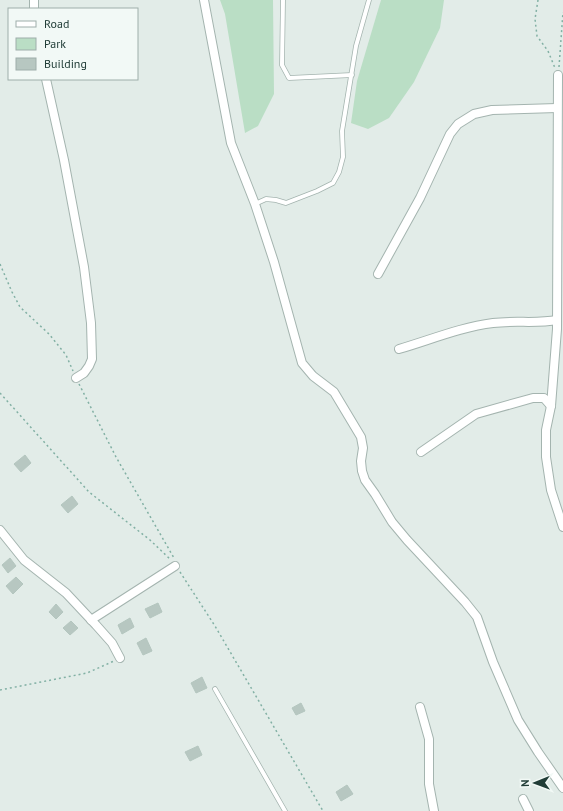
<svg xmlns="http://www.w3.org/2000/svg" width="563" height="811" font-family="'PT Sans',sans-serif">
	<rect width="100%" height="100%" fill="#e2ece8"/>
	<!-- green -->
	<g fill="#badec5">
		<path d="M220,0H273L274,94L258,126L245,133L225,14Z"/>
		<path d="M381,0H444L440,28L414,82L389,118L368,129L351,123L357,81Z"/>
	</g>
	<!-- building -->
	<g fill="#b7c7c1" stroke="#b4c6bf">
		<path d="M25,455L31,463L21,472L14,464Z"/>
		<path d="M72,496L78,504L68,513L61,505Z"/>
		<path d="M10,558L16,566L8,573L2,565Z"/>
		<path d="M16,577L23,584L13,594L6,586Z"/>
		<path d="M158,603L162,612L150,618L145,609Z"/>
		<path d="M56,604L63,612L56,619L49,612Z"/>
		<path d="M130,618L134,627L122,634L118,625Z"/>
		<path d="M71,621L78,628L70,635L63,628Z"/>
		<path d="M146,638L152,651L143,655L137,643Z"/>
		<path d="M202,677L207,688L196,693L191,683Z"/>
		<path d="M301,703L305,711L296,715L292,708Z"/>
		<path d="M198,746L202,755L190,761L185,752Z"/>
		<path d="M347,785L353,794L341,801L336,792Z"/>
	</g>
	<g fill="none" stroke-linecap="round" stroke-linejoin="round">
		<!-- service casing -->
		<g stroke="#a4b4af" stroke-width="5.5">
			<g id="service">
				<path d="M283,0L282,65L289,78L352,75"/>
				<path d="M255,204L266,199L276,200L286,203L317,191L333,183L339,172L343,157L342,131L356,46L369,0"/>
				<path d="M215,689L285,811"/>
			</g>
		</g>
		<!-- minor casing -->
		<g stroke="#a4b4af" stroke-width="10">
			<g id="minor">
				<path d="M34,0V9"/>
				<path d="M204,0L231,143L255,204L274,262L302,363L313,376L334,392L361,437L363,448L361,461L362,471L365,480L375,494L392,522L407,540L465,602L477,617L493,662L518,720L538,752L563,788"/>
				<path d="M558,75L557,329L551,406L546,430V457L551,490L563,527"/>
				<path d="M46,79L64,160L84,267L91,323L92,359L89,366L84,373L76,378"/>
				<path d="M378,274L420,198L450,134L458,124L474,114L492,110L557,108"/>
				<path d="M399,349C430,340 461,327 493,323C515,320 536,324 557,320"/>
				<path d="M421,452L476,414L533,398H544L551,406"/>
				<path d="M0,530L24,560L66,593L96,625L112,643L120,658"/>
				<path d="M91,620L175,566"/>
				<path d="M420,707L429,739V784L434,811"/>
				<path d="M523,799L529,811"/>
			</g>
		</g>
		<!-- path -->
		<g stroke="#82b0a4" stroke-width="1.5" stroke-dasharray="2 3" stroke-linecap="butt">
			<path d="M538,0L535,19L537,36L548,51L555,68"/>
			<path d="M559,67L563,12"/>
			<path d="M0,264L12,292L20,307L49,334L66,355L73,371"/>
			<path d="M79,384L116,457L174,558"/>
			<path d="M0,393L89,492L150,540L171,560"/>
			<path d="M180,572L215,626L323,811"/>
			<path d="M0,690L87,673L114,661"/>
		</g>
		<!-- service -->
		<use href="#service" stroke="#fff" stroke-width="4"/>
		<!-- minor -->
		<use href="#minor" stroke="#fff" stroke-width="8"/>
	</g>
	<!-- legend -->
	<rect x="8" y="8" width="130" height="72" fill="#f2f9f6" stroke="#9eaeaa"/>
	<rect x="16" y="21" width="20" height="6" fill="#ffffff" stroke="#9eaeaa"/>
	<text x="44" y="28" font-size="12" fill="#213d37">Road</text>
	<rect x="16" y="38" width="20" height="12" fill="#badec5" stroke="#9eaeaa"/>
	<text x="44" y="48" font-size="12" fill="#213d37">Park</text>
	<rect x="16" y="58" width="20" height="12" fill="#b7c7c1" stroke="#9eaeaa"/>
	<text x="44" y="68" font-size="12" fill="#213d37">Building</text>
	<!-- north arrow -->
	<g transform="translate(535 783) rotate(269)" stroke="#f2f9f6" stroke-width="3" paint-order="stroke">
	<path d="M0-3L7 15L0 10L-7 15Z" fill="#213d37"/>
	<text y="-6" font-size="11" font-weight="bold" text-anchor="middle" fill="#213d37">N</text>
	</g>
</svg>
